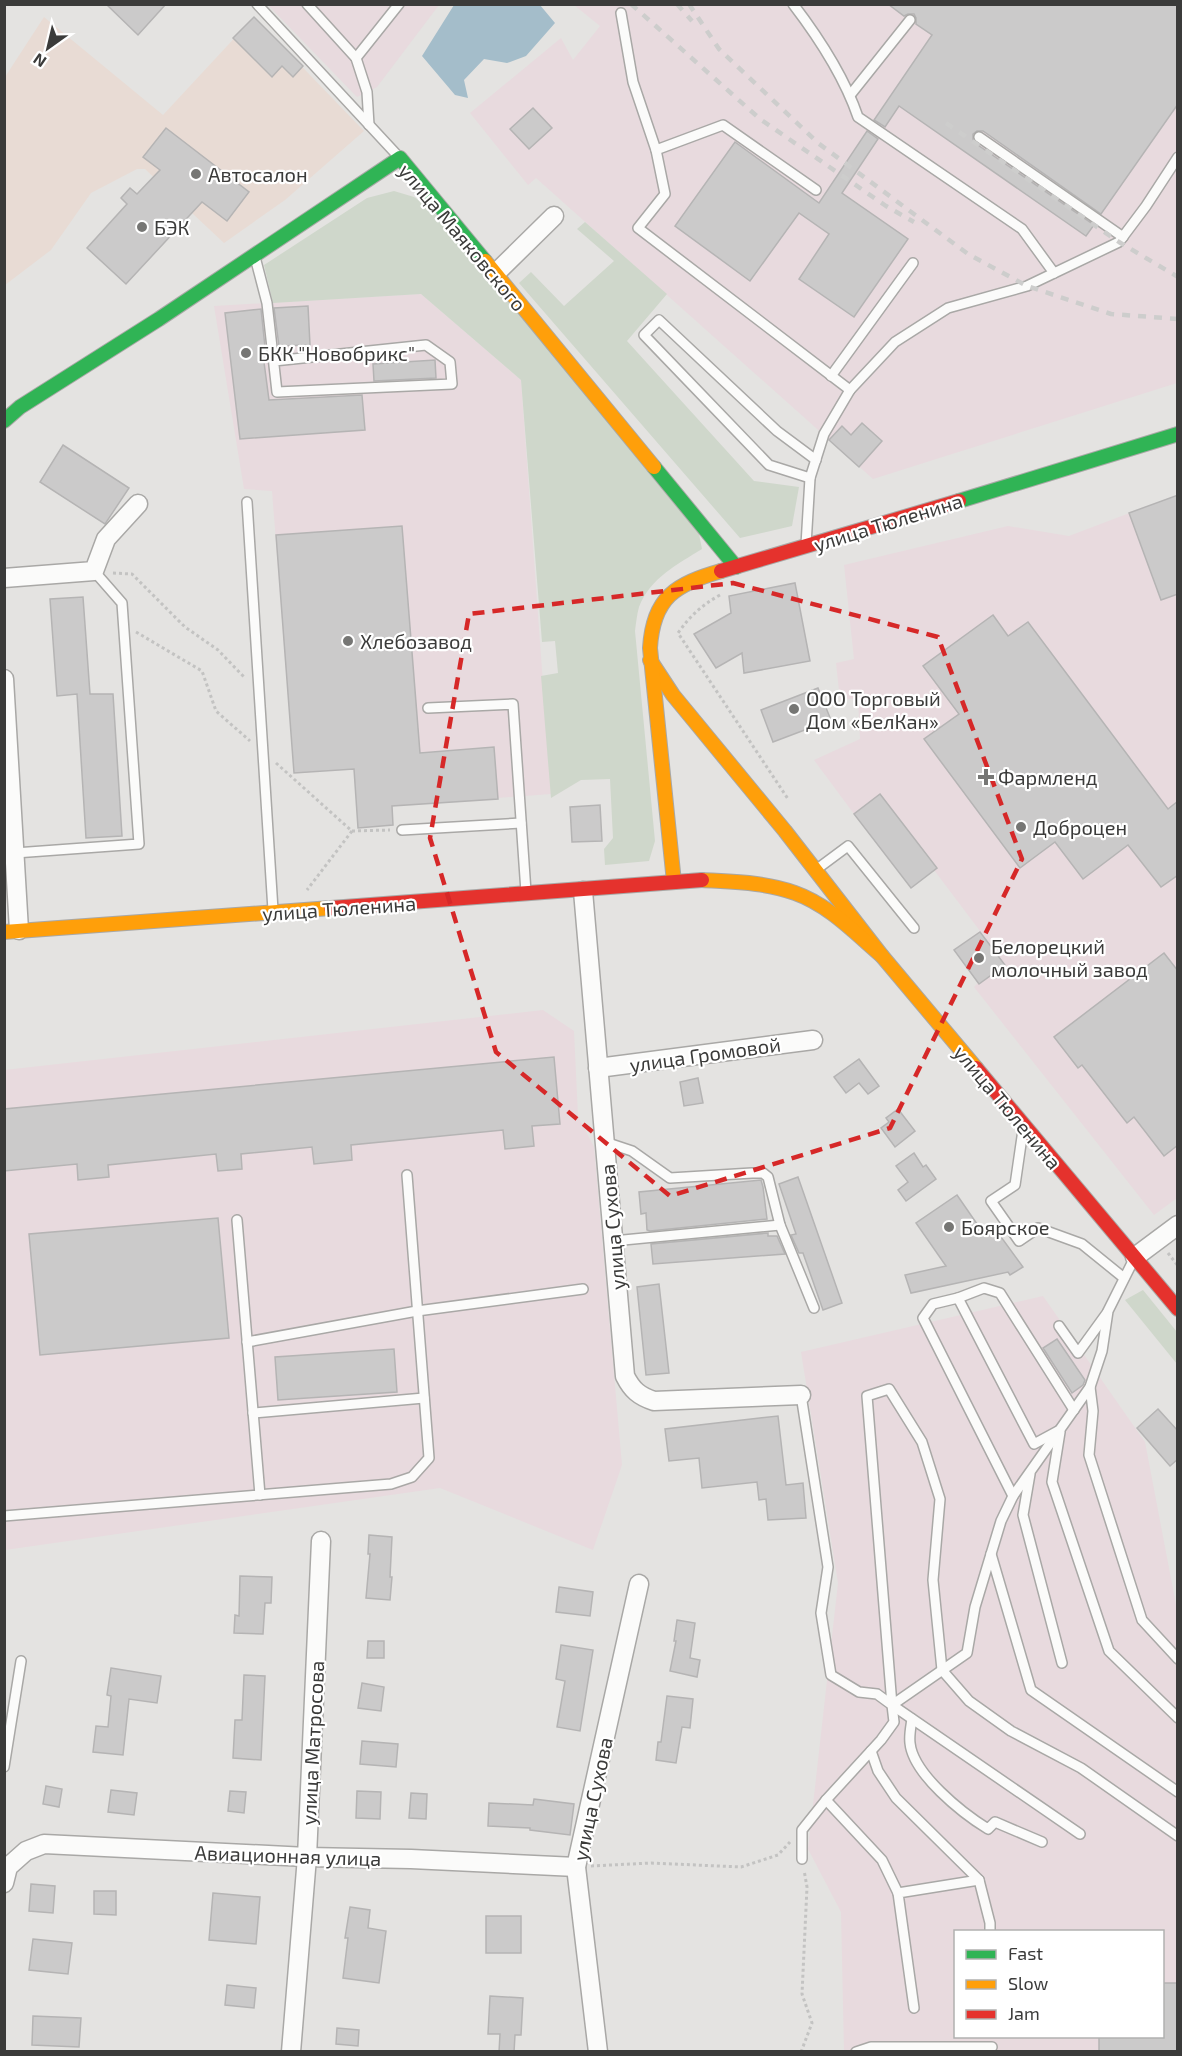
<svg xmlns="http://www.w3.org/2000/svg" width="1182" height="2056" font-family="'Exo 2',sans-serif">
	<rect width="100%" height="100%" fill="#e4e3e1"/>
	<!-- commercial -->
	<path fill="#e8dbd4" d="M44,17L163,115L254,17L364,131L285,200L224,243L145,169H137L91,193L51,250L5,285V77Z"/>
	<!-- industrial -->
	<g fill="#e8dade" fill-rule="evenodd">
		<path d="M268,5H439L377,87L357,97Z"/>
		<path d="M574,5H1177V383L873,479L536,178L528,185L470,113L561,38L573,60L600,26Z"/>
		<path d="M421,294L521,380L551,794L392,806L393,825L358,828L354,769L294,773L272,491L244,489L214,306Z"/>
		<path d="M1177,495V1198L1154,1215L974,987L978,983L954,950L980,931L934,870L937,867L880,794L854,814L814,760L860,739L858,698L840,700L836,663L854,659L844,565L1008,526L1069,536Z"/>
		<path d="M543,1010L574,1031L578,1116L594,1147L622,1465L593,1550L440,1488L5,1550L4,1070Z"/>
		<path d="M1043,1296L1145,1442L1177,1610V2051H844L841,1912L808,1849L838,1583L801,1352ZM956,1932H1162V2036H956Z"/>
	</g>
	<!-- green -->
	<g fill="#cfd7cb">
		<path d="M394,191L414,197L430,208L698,529L702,549C678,564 650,578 639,607C637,614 636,623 635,631L655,841L649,861L605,865L604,849L613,838L610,779L581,780L551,798L541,676L558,673L555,641L542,642L521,380L421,294L273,303L264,265L367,198Z"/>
		<path d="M585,222L667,294L627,341L754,481L799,487L792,526L740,538L519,283L531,272L564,306L614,261L577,229Z"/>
		<path d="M1143,1290L1177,1332V1364L1125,1300Z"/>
	</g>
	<!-- water -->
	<path fill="#a4bdca" d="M454,5H540L555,23L526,56L507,63L484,59L464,80L468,98L455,95L422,56Z"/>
	<!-- building -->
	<g fill="#cbcaca" stroke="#b5b4b4" stroke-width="1.5">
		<path d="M106,4H166L138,35Z"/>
		<path d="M888,4H1178V104L1101,214L983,131H977L973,134V139L975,143L1094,225L1086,236L899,106L885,127L874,120L932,35L916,24V18L914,14H908L904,16Z"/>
		<path d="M254,17L303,66L293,77L282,66L272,77L233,38Z"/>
		<path d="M533,108L552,128L529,149L510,129Z"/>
		<path d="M166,128L249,192L227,221L202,202L126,284L87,248L127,204L121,198L130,188L137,194L160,170L143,157Z"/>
		<path d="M867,131L878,139L842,193L908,239L854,317L799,279L829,234L799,213L750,281L675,226L735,142L819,203Z"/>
		<path d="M308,306L310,345L279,346L274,308Z"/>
		<path d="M261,309L265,347H262L269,400L362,395L365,430L240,439L225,313Z"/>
		<path d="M435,360L436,378L374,381L373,364Z"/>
		<path d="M862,423L882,441L859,467L829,440L842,426L851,435Z"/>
		<path d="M63,445L129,488L105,524L40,482Z"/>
		<path d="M1178,495V594L1161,600L1129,513Z"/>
		<path d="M402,526L420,753L494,747L498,799L392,806L393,825L358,828L354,769L294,773L276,535Z"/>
		<path d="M795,583L810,661L744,673L742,653L716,668L694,634L731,613L729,596Z"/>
		<path d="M83,597L90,694H113L122,836L86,838L77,694L57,696L50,599Z"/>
		<path d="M993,615L1008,636L1028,622L1168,809L1178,801V875L1161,887L1128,845L1083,879L1055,842L1020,868L924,739L959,714L923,666Z"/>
		<path d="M818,688L831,720L773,742L761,710Z"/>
		<path d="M880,794L937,868L911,888L854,814Z"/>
		<path d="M600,805L602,841L572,842L570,807Z"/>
		<path d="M980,932L1005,965L979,984L954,950Z"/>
		<path d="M1164,953L1178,971V1145L1164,1156L1134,1117L1127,1123L1082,1065L1078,1068L1054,1037Z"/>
		<path d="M554,1057L560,1124L532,1126L534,1146L505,1149L503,1130L351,1145L352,1160L314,1164L312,1147L241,1154L242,1169L218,1171L216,1154L108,1165L109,1177L78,1180L77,1164L4,1171V1109Z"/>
		<path d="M859,1059L879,1086L868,1094L859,1083L846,1093L834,1077Z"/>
		<path d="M698,1078L703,1103L684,1106L680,1082Z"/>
		<path d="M898,1109L915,1131L895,1147L881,1128L889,1122L886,1118Z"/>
		<path d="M914,1153L923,1167L926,1165L936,1179L906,1201L898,1190L908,1182L896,1166Z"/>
		<path d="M798,1177L842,1303L823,1310L803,1253H799L791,1235L796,1234L779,1184Z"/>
		<path d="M761,1180L763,1187L767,1219L650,1231L647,1230L646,1213L641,1214L639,1192Z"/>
		<path d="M957,1195L986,1237L996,1230L1023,1267L1010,1275L1008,1272L911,1293L905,1275L946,1266L916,1223Z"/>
		<path d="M218,1218L229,1338L40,1355L29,1234Z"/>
		<path d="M768,1233V1236H777L785,1254L653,1264L651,1244Z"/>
		<path d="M659,1284L669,1373L646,1375L637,1287Z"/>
		<path d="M1057,1339L1085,1380L1083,1385L1072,1393L1043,1348Z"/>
		<path d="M394,1349L397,1392L278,1400L275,1357Z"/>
		<path d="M1158,1409L1178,1431V1459L1170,1466L1137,1428Z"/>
		<path d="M778,1416L786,1485L803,1483L806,1518L768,1520L766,1499L759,1500L757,1482L702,1488L699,1458L669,1461L665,1429Z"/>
		<path d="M369,1535L392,1537L390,1577H392L390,1600L366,1598L370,1554H368Z"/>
		<path d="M240,1576L272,1577L271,1603H265L263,1634L234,1633L235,1615L239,1616Z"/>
		<path d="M559,1587L593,1592L590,1616L556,1612Z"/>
		<path d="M677,1620L695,1623L690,1658L700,1660L697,1677L670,1671L676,1641H674Z"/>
		<path d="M368,1641H384V1658H367Z"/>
		<path d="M561,1645L593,1650L580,1731L557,1727L565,1681L556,1679Z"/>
		<path d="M111,1668L161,1676L157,1703L129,1699L123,1755L93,1752L96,1726L108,1727L111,1696L107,1695Z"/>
		<path d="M244,1675L265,1676L261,1760L233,1758L235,1720H242Z"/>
		<path d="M362,1683L384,1687L381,1711L358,1708Z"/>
		<path d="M667,1696L693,1699L690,1728L682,1727L676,1763L656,1760L658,1742H661Z"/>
		<path d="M362,1741L398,1744L396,1767L360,1764Z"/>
		<path d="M46,1786L62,1789L59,1807L43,1804Z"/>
		<path d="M111,1790L137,1793L134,1815L108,1812Z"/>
		<path d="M230,1791L246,1792L244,1813L228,1811Z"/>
		<path d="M357,1791L381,1792L380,1819L356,1818Z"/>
		<path d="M411,1793L427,1794L426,1819L409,1818Z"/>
		<path d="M534,1799L574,1804L570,1835L530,1830V1828L488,1826L489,1803L533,1805Z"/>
		<path d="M31,1884L55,1886L53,1913L29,1911Z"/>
		<path d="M94,1891H116V1915L94,1914Z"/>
		<path d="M213,1893L260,1897L256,1944L209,1940Z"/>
		<path d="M350,1907L370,1910L368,1928L386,1931L379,1983L343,1978L348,1938H345Z"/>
		<rect x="486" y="1916" width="35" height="37"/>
		<path d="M33,1939L72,1943L68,1974L29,1970Z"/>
		<path d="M1162,1983H1178V2052H1099V2037H1162Z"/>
		<path d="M227,1985L256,1988L254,2008L225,2005Z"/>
		<path d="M490,1996L523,1998L521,2035H515L514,2052H499L500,2034H488Z"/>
		<path d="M33,2016L81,2018L79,2047L32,2045Z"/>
		<path d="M337,2028L359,2030L358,2046L336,2044Z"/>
	</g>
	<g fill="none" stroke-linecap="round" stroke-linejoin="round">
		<!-- lane casing -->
		<g stroke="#a9a8a6" stroke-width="12">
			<g id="lane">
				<path d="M257,4L398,156"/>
				<path d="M307,4L356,58L367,92L369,125"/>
				<path d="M793,4C819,38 844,76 858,117L1022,229L1054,273"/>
				<path d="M621,13L633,82L656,150"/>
				<path d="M356,58L399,4"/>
				<path d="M851,94L910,20"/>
				<path d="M979,137L1123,237"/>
				<path d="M816,190L723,125L656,150L665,194L638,228L850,390"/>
				<path d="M255,257L267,303L277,392L452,384L450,362L426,345L274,361"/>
				<path d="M831,376L913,263"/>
				<path d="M810,478L769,465L644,335L659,320L777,431L816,460"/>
				<path d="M247,502L273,910"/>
				<path d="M806,545L810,478L824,434L850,390L895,342L948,308L1027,286L1119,242L1146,206L1178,157"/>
				<path d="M428,708L513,704L526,892"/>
				<path d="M402,830L521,823"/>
				<path d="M15,853L139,844L122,603L94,571"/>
				<path d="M817,869L848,846L914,928"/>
				<path d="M1023,1130L1015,1185L991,1201L1019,1241L1038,1228L1082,1244L1124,1278"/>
				<path d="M605,1142L632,1151L670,1178L752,1173H763L768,1177L780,1225L814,1308"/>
				<path d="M237,1220L260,1495"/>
				<path d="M613,1241L780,1225"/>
				<path d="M958,1298L984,1288L1000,1293L1074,1410"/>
				<path d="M1059,1326L1078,1353L1107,1313"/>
				<path d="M247,1342L417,1311L583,1289"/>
				<path d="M1090,1387L1093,1411L1089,1455L1142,1620L1178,1659"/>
				<path d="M801,1395L828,1567L821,1613L831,1675L859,1692L877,1694L892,1705L894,1722L881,1740L826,1800L802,1830V1859"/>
				<path d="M253,1413L424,1398"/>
				<path d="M1060,1432L1052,1482L1109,1651L1178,1718"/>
				<path d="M1030,1474L1023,1515L1062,1663"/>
				<path d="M1013,1496L923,1318L933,1304L958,1298L1034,1444L1058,1431"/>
				<path d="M4,1516L391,1484L412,1477L429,1458L407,1175"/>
				<path d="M991,1554L1031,1690L1178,1792"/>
				<path d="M892,1705L867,1396L889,1389L922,1442L940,1499L933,1580L942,1670L969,1701L1011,1731L1081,1768L1178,1836"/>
				<path d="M892,1705L967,1653L975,1607L1001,1521L1013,1496L1090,1387L1102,1351L1108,1311L1134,1259"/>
				<path d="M892,1705L1080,1834"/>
				<path d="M912,1719C911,1726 909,1735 910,1743C913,1774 962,1813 988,1829L995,1822L1042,1842"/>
				<path d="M871,1751L878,1771L896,1798L979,1880L990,1923V1932"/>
				<path d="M4,1767L21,1661"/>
				<path d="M826,1800L882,1860L898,1893"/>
				<path d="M914,2008L898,1893L979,1880"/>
				<path d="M856,2052L871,2047H992"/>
			</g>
		</g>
		<!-- street casing -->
		<g stroke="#a9a8a6" stroke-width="21">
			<g id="street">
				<path d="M495,274L554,216"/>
				<path d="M4,578L94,571L106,539L138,504"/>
				<path d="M4,679L19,930"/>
				<path d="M583,891L625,1376C632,1390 639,1396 654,1401L801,1395"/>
				<path d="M598,1068L813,1040"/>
				<path d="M1135,1257L1178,1225"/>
				<path d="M4,1883L8,1867L26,1851L44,1844L307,1857L411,1859L576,1867"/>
				<path d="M291,2052L307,1857L321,1541"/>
				<path d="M598,2052L576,1867L639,1584"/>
			</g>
		</g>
		<!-- fast casing -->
		<g stroke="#a9a8a6" stroke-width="16">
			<g id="fast">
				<path d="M4,421L20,407L159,319L400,158L485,261"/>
				<path d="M654,467L736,567"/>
				<path d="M959,501L1178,434"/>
			</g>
		</g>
		<!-- slow casing -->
		<g stroke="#a9a8a6" stroke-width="16">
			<g id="slow">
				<path d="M485,261L654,467"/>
				<path d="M650,660L673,695L785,831L882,956L976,1068"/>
				<path d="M702,880C733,882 765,882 795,893C829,905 855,933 882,956"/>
				<path d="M674,882L650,648C653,597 676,584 721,571"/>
				<path d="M4,932L331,908"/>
			</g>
		</g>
		<!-- jam casing -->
		<g stroke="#a9a8a6" stroke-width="16">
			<g id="jam">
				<path d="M721,571L959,501"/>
				<path d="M331,908L702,880"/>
				<path d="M976,1068L1178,1309"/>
			</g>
		</g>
		<!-- path -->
		<g stroke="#c3c3c2" stroke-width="3" stroke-dasharray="3 3" stroke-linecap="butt">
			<path d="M113,573L132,574L185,627L218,650L245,678"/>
			<path d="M720,595C702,605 690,616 678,633L788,799"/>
			<path d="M136,632L202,671L216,711L250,741"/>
			<path d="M276,763L352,831L307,890"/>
			<path d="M352,831L390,830"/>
			<path d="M1168,1253L1178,1266"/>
			<path d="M591,1866L651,1863L741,1867L778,1855L790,1842"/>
			<path d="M801,2052L812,2023L802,1994L807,1887L804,1870"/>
		</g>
		<!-- lane -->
		<use href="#lane" stroke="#fbfbfa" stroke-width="9"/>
		<!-- street -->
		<use href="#street" stroke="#fbfbfa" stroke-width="18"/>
		<!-- fast -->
		<use href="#fast" stroke="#30b455" stroke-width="14"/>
		<!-- slow -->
		<use href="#slow" stroke="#ff9f0a" stroke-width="14"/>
		<!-- jam -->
		<use href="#jam" stroke="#e5322d" stroke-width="14"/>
		<!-- rail -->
		<g stroke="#cdcdcc" stroke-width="4.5" stroke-dasharray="8 8" stroke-linecap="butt">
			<path d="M631,4L760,119L886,206L914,222"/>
			<path d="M677,4L692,21"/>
			<path d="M689,4L719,49L818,143L968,254L1027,286L1111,314L1178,319"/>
			<path d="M946,123L1119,242L1178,277"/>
		</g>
	</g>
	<!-- marked area -->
	<path fill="none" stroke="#d62828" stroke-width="4.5" stroke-dasharray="12 8" stroke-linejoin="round" d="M733,583L938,637L1022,859L890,1128L670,1196L496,1052L430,838L469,614Z"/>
	<!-- markers -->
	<g fill="#767674" stroke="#fff" stroke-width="2">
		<circle cx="196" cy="174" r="6"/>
		<circle cx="142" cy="227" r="6"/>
		<circle cx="246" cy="353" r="6"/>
		<circle cx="348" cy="641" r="6"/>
		<circle cx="794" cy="709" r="6"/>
		<path d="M983 768h6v6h6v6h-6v6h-6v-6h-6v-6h6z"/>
		<circle cx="1021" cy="827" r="6"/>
		<circle cx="979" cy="958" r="6"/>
		<circle cx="949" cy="1227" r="6"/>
	</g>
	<g text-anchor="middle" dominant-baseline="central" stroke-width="4.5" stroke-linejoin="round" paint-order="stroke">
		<!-- poi labels -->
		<g font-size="20" fill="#3b3b3a" stroke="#fff" text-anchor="start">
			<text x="208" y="174">Автосалон</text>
			<text x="154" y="227">БЭК</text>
			<text x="258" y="353">БКК "Новобрикс"</text>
			<text x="360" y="641">Хлебозавод</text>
			<text x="806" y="698">ООО Торговый<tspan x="806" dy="23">Дом «БелКан»</tspan></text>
			<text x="998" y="777">Фармленд</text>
			<text x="1033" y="827">Доброцен</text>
			<text x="991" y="946">Белорецкий<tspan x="991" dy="23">молочный завод</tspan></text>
			<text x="961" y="1227">Боярское</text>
		</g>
		<!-- street labels -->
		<g font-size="20" fill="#3b3b3a" stroke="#fff">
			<text transform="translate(463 237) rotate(50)">улица Маяковского</text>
			<text transform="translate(888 522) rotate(-17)">улица Тюленина</text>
			<text transform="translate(339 908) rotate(-4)">улица Тюленина</text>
			<text transform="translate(705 1054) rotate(-8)">улица Громовой</text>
			<text transform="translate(1008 1107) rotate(50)">улица Тюленина</text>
			<text transform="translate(612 1227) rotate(-95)">улица Сухова</text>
			<text transform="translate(312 1743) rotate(-87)">улица Матросова</text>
			<text transform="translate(592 1799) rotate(-78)">улица Сухова</text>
			<text transform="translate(288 1855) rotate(2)">Авиационная улица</text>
		</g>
	</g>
	<!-- border -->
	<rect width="1182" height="2056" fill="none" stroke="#3b3b3a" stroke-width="12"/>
	<!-- legend -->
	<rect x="954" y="1930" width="210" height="108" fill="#ffffff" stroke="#b1b1b0" stroke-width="1.5"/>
	<rect x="966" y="1950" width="30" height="9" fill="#30b455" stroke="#b1b1b0" stroke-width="1.5"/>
	<text x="1008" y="1960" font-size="18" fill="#3b3b3a">Fast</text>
	<rect x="966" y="1980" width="30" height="9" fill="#ff9f0a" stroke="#b1b1b0" stroke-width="1.5"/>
	<text x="1008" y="1990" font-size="18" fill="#3b3b3a">Slow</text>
	<rect x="966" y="2010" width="30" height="9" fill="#e5322d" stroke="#b1b1b0" stroke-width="1.5"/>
	<text x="1008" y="2020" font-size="18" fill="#3b3b3a">Jam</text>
	<!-- north arrow -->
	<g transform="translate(48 48) rotate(214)" stroke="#ffffff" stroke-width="4.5" paint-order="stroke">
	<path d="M0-4.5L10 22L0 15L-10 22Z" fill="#3b3b3a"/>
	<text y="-9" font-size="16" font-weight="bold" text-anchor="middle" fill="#3b3b3a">N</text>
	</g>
</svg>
